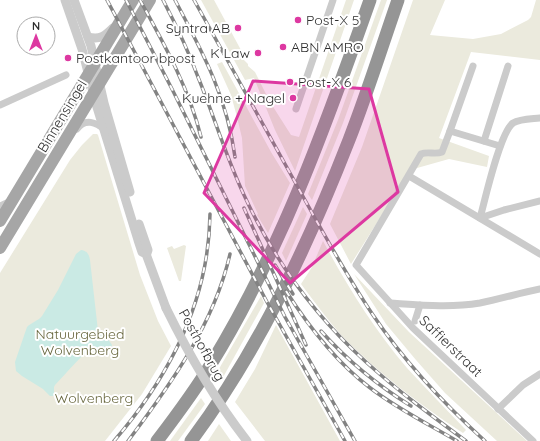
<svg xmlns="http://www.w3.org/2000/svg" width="540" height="441" font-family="Quicksand,sans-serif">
	<rect width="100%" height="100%" fill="#fff"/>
	<!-- green -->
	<g fill="#ebeadd">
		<path d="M201,0H214L242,52L241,54L233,58Z"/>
		<path d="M346,0H354L295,171L275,130L254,78L245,80L234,60L241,57L248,64V66L255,72L270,102L291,135L299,137Z"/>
		<path d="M381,0H387L343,123L312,200L308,194L338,120Z"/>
		<path d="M413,0H445L430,35L473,39L501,34L528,20L531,17L536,0H540V60L471,52L439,138L489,156L487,167L449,159L410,170L351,264L330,224L362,147Z"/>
		<path d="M222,62L271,152L290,183L268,233L257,215L258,214L245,186L242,138L237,117L231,95L217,64Z"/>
		<path d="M93,134H97L98,135L140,275L158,321L171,346L142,394L105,441H0V273L70,160L82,145Z"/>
		<path d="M303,207L307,214L286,261L282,253Z"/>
		<path d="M323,241C347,286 374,329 407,368C426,389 446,409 466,430L463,433C421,406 376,371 341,335C327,319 314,301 301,284L312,267Z"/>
		<path d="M184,245L186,246L181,281H179L167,248L172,246L174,249Z"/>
		<path d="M354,274L409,332L527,441H497L445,393L416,360L386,324Z"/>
		<path d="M261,296L264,303L221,381L216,374Z"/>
		<path d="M276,325L340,441H265L235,402L255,369Z"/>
		<path d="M201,398L205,404L178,441H170Z"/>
		<path d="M219,424L231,441H208Z"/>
	</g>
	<!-- water -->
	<path fill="#caeae4" d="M81,250C88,251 89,255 90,260L98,331L108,339L112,345L111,348C104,349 98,346 92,348C85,351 62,378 55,385L54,387V396H50L43,389L22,376L16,371L15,362L27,327C32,322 38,321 42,316L58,290L76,254Z"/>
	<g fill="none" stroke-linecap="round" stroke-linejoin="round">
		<!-- minor -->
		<g stroke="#cbcbcb" stroke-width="7">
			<path d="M0,105L66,75"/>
			<path d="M296,109L333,0"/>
			<path d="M77,129C85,118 96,122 105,130"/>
			<path d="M450,131L473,66"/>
			<path d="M484,141L508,66"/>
			<path d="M500,146L450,131L442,152C435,155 428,151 421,154L356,265L413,328L533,441"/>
			<path d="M409,176L540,254"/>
			<path d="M0,206L11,201"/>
			<path d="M480,218C485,200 500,132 513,123C520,119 532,119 540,118"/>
			<path d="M480,218L504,210L540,201"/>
			<path d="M390,303C420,305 450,308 480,303C500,299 520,293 540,289"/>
			<path d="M415,321L420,305"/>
			<path d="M498,409L523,385L540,374"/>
		</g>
		<!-- tertiary -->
		<g stroke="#cbcbcb" stroke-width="9">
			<path d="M65,0L82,49L96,104L138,240L142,252L146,254L166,308"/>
			<path d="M74,0L91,46L104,103L130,192"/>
			<path d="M88,37C100,40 105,36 113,28"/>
			<path d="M139,224L148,250L147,253"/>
		</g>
		<!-- primary -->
		<g stroke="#a6a6a6" stroke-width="12">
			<path d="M0,221L133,0"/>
			<path d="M0,248L150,0"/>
		</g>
		<!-- motorway -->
		<g stroke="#959595" stroke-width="13">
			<path d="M157,441C176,416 195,391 211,364C281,250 326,125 370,0"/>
			<path d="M191,441C259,350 308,245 349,140C367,94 382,46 398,0"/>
		</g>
		<!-- rail casing -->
		<g stroke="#838383" stroke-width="3.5">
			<g id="rail">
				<path d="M107,0L267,302L345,441"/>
				<path d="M126,0L172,89L285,317L355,441"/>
				<path d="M140,0C164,44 189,88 201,137"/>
				<path d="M163,0C176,25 188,50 198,77C214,116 226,157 244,195C273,258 315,316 366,362C398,391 432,416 466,441"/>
				<path d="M175,0C203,53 227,97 235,157"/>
				<path d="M194,0C228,61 261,121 295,182C320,227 344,272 373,315C404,361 443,403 485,441"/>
				<path d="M244,208L306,345"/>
				<path d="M275,265L293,294"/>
				<path d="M286,291C309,327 335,361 369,387C396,408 428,424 457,441"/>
				<path d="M321,331C347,360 377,385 411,406"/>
				<path d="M114,441C169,377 209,300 210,214"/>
				<path d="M128,441C171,384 214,324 230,254"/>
			</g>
		</g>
		<!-- rail -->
		<use href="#rail" stroke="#fff" stroke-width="2" stroke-dasharray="6" stroke-linecap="butt"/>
		<!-- tertiary-bridge -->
		<path stroke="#cbcbcb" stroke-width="9" d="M166,308C189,355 215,400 247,441"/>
	</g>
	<!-- marked area -->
	<path fill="#dd38a1" fill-opacity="0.2" stroke="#dd38a1" stroke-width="3" stroke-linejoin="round" d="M253,81L369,89L398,192L290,283L204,193Z"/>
	<!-- markers -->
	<g fill="#dd38a1" stroke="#fff" stroke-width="1.5">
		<circle cx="298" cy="20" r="4"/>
		<circle cx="238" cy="28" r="4"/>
		<circle cx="283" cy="47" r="4"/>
		<circle cx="258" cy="53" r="4"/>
		<circle cx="68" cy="58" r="4"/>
		<circle cx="290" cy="82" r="4"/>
		<circle cx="293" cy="98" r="4"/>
	</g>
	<g text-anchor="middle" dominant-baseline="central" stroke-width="4" stroke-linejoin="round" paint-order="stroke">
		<!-- poi labels -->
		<g font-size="14" fill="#2e2e2e" stroke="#fff" text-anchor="start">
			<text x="306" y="20">Post-X 5</text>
			<text x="230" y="28" text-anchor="end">Syntra AB</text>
			<text x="291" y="47">ABN AMRO</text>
			<text x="250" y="53" text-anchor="end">K Law</text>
			<text x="76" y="58">Postkantoor bpost</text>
			<text x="298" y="82">Post-X 6</text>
			<text x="285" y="98" text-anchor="end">Kuehne + Nagel</text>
		</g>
		<!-- street labels -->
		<g font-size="14" fill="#2e2e2e" stroke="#fff">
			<text transform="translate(62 116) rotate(-59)">Binnensingel</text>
			<text transform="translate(202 345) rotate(61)">Posthofbrug</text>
			<text transform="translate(451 346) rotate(44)">Saffierstraat</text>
		</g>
		<!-- park labels -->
		<g font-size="14" fill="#68673e" stroke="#fff">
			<text x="80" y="334">Natuurgebied<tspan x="80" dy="16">Wolvenberg</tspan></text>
			<text x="94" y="398">Wolvenberg</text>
		</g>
	</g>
	<!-- north arrow -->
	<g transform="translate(36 36)"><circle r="19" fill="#ffffff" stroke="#ababab"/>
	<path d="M0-3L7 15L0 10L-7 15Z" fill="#dd38a1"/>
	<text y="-6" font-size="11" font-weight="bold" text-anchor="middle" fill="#2e2e2e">N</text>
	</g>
</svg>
